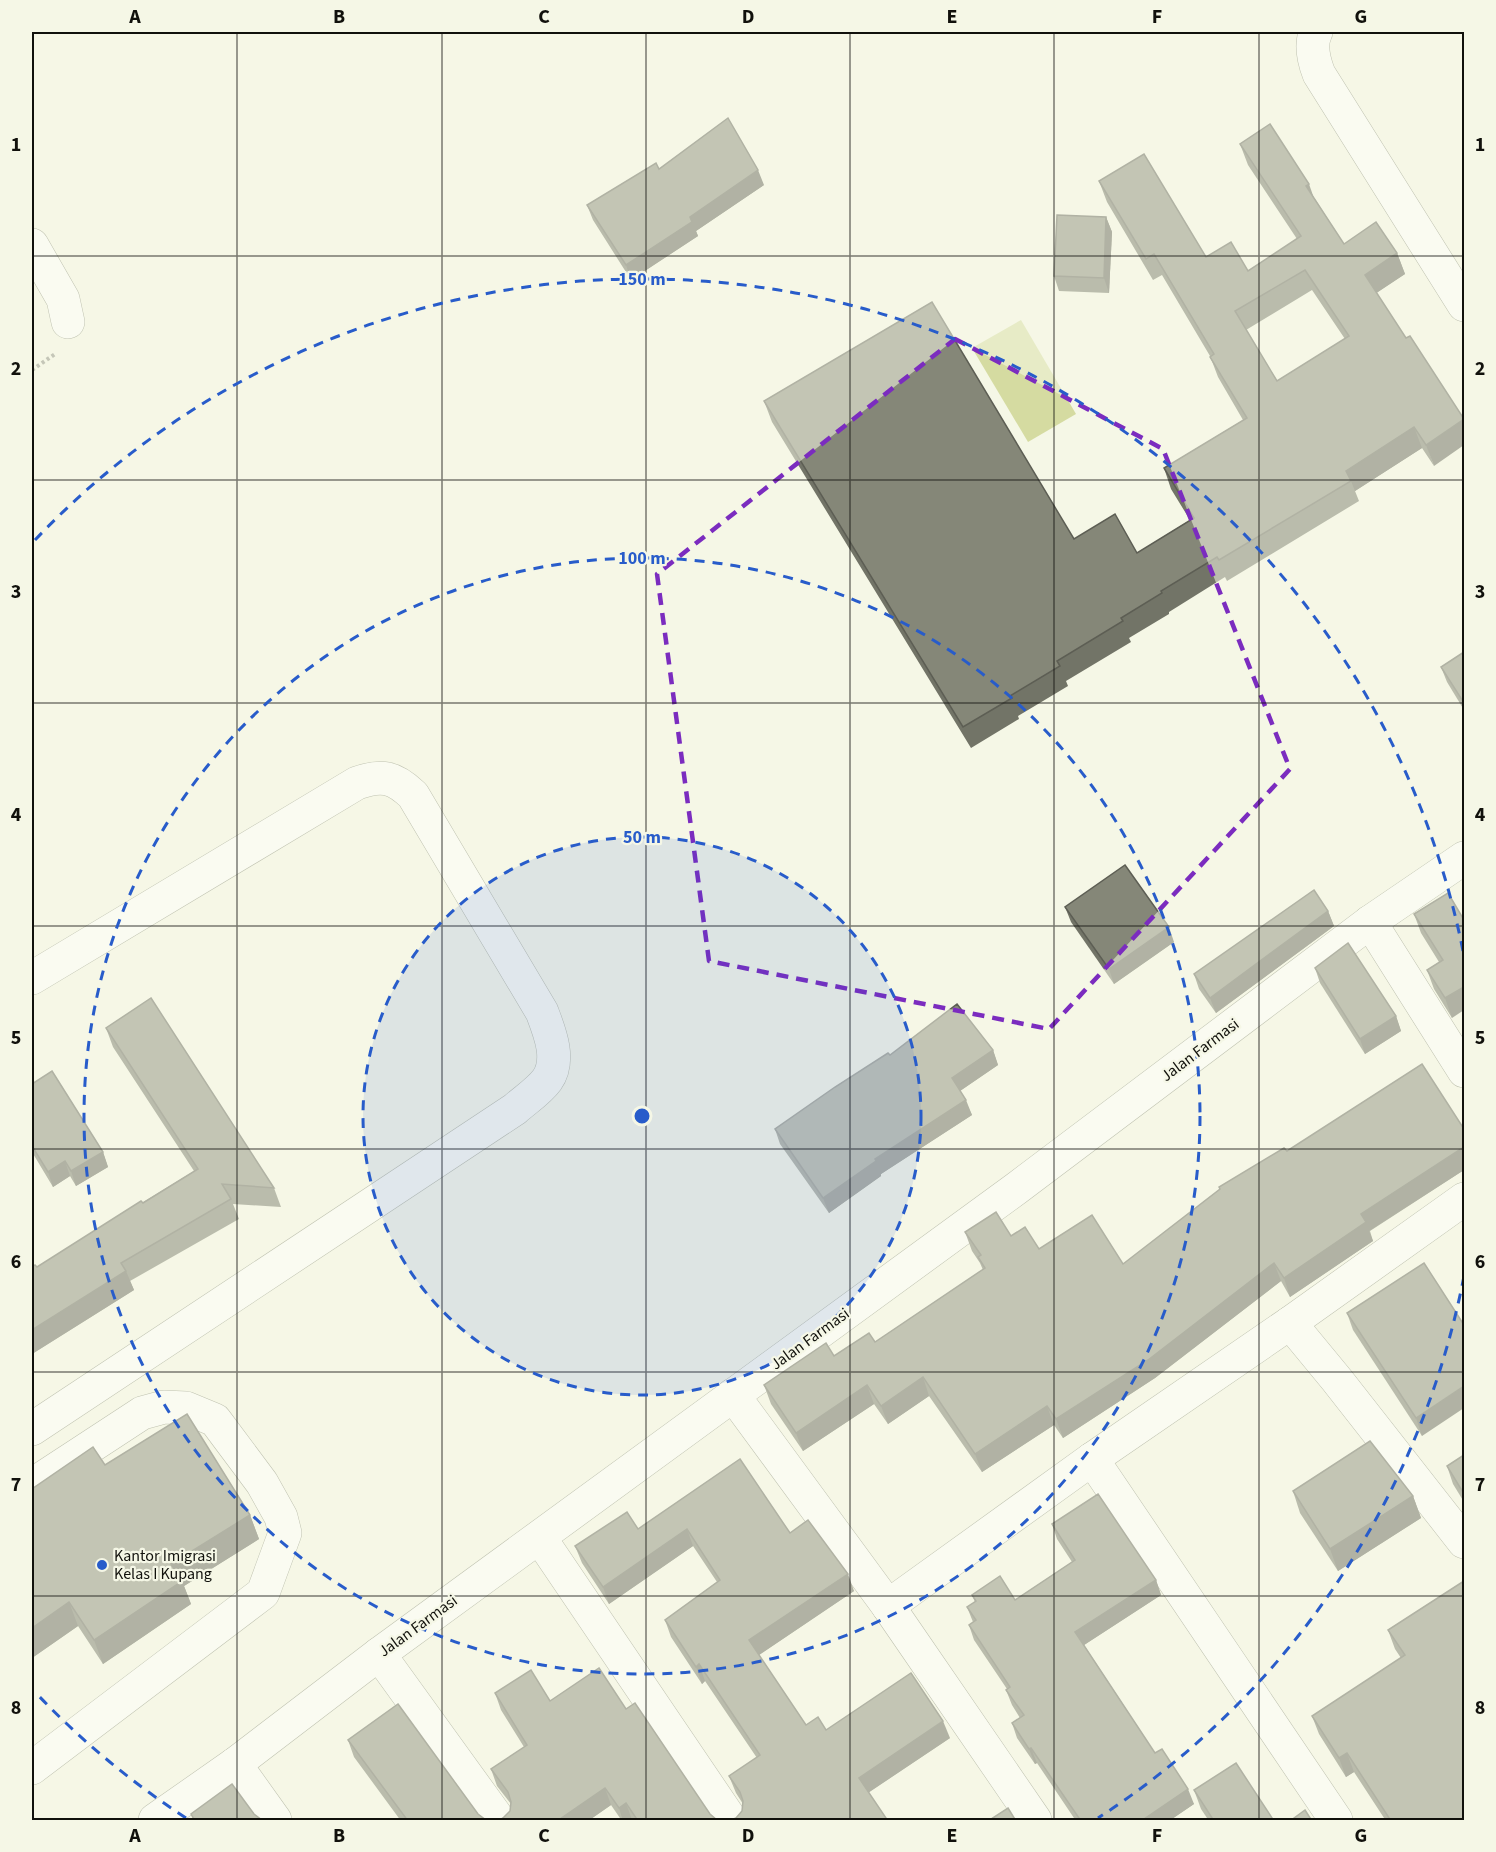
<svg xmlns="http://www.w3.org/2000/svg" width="1496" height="1852" font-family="'Source Sans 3',sans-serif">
	<rect width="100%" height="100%" fill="#f5f7e6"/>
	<!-- green -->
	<path fill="#d5dba1" d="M1021,320L1076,414L1028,442L972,348Z"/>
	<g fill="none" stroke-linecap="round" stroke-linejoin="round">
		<!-- minor casing -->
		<g stroke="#7e8071" stroke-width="34">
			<g id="minor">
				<path d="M1316,32C1310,44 1314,61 1319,74L1464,305"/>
				<path d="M32,245L63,299L68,322"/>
				<path d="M1370,922L1464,1071"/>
				<path d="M32,978L357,783C382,774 394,777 413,795L542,1012C550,1033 561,1060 547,1080C539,1091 525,1100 515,1109L32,1429"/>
				<path d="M1290,1323L1337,1380L1464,1542"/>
				<path d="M733,1395L888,1606L1035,1820"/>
				<path d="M1092,1459L1336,1820"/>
				<path d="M32,1485L142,1413L164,1407L186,1408L215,1420L262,1483L281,1517L285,1533L263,1593L32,1768"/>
				<path d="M540,1538L731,1820"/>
				<path d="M888,1606L1092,1459L1290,1323L1464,1199"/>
				<path d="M379,1654L499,1820"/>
				<path d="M235,1764L275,1820"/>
				<path d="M155,1820L235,1764L379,1654L1017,1188L1370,922L1464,858"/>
			</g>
		</g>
		<!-- path -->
		<path stroke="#8a8b80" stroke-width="4" stroke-dasharray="3 3" stroke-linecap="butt" d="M32,370L55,354"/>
		<!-- minor -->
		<use href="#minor" stroke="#fff" stroke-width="33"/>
	</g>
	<!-- wall -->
	<g fill="#727467" fill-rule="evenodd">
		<path d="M1240,144L1315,199L1344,244L1397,253L1405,274L1376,293L1434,466L1422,448L1355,491L1359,501L1227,581L1225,577L1169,612V614L1129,638L1131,642L1066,681L1068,686L1018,716L1019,719L971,748L772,422L764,401L1074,539L1137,553L1190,520L1171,489L1164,468L1243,420L1218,377L1210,356L1162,275L1153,280L1107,202L1099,181L1206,257L1248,271L1297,239L1248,165ZM1312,290L1345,339L1277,381L1246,330Z"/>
		<path d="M659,169L764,185L696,231L698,236L631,280L593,220L587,205Z"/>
		<path d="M1106,217L1112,232L1109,293L1059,291L1054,276Z"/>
		<path d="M1464,652V710L1447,682L1441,667Z"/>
		<path d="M1448,893L1452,1018L1434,989L1427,970L1439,962L1421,933L1414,914Z"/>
		<path d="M1065,907L1174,942L1114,984L1071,922Z"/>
		<path d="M1328,911L1334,926L1216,1013L1199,989L1194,974Z"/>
		<path d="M1315,968L1396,1016L1401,1031L1365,1054L1320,983Z"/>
		<path d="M106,1028L274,1188L281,1207L233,1204L239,1219L130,1281L134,1290L32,1354V1267H37L194,1171L113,1047Z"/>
		<path d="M993,1050L998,1065L960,1091L972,1115L881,1174V1176L829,1213L780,1144L775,1129L890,1055Z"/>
		<path d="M32,1084L103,1152L108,1167L76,1186L70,1176L53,1187L32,1152Z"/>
		<path d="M1287,1151L1464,1170L1370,1231L1373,1241L1290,1297L1281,1281L1155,1378L1063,1438L1054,1425L982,1472L929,1396L888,1424L874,1404L803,1451L771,1404L764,1385L834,1356L875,1342L983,1270L980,1263L972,1251L965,1232L1011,1236L1039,1249L1123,1264Z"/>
		<path d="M1347,1313L1464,1325L1422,1436L1353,1330Z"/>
		<path d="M1464,1455V1502L1453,1484L1447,1466Z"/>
		<path d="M105,1465L250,1515L259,1539L184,1586L191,1604L103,1664L78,1626L32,1658V1489Z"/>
		<path d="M1293,1491L1413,1496L1421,1518L1338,1571L1300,1513Z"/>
		<path d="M1052,1524L1156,1580L1161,1595L1084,1645L1155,1753L1194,1804L1169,1821H1076L1037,1763L1035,1764L1017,1738L1012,1723L1020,1718L1012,1705L1006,1690L1007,1689L974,1640L969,1625L973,1622L967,1607L975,1602L972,1595L1015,1600L1072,1562L1057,1539Z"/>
		<path d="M638,1529L790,1533L854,1591L759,1655L806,1725L826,1730L950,1738L869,1792L736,1818L742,1811L743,1804L736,1793L729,1776L757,1758L705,1681L702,1684L671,1637L665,1620L717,1582L693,1546L609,1604L582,1563L575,1546Z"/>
		<path d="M1464,1581V1821H1386L1354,1772L1346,1777L1319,1734L1312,1716L1401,1658L1395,1649L1388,1630Z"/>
		<path d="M495,1693L550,1701L626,1709L710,1814L717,1820L720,1821H622L611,1805L588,1821H498L503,1818L510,1811L511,1804L497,1786L491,1769L524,1747L501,1710Z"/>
		<path d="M348,1740L478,1814L486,1820L488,1821H401L354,1757Z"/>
		<path d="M1194,1790L1274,1821H1209L1201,1809Z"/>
	</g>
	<!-- shaded-wall -->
	<g fill="#5d5e54">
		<path d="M758,170L764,185L696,231L698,236L631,280L626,265L690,217Z"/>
		<path d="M1309,184L1316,204L1306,186Z"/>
		<path d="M1106,217L1112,232L1109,293L1104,278Z"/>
		<path d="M1397,253L1405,274L1372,296L1365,275Z"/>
		<path d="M1464,419V445L1434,466L1426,445Z"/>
		<path d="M1414,427L1422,448L1355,491L1351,481L1346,471Z"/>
		<path d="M1328,911L1334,926L1216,1013L1210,998Z"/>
		<path d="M1169,927L1174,942L1114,984L1109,969Z"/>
		<path d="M1464,987V1010L1452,1018L1445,998Z"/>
		<path d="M1396,1016L1401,1031L1365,1054L1360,1039Z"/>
		<path d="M993,1050L998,1065L957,1093L952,1078Z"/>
		<path d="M966,1100L972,1115L881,1174V1176L829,1213L823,1198L875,1159Z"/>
		<path d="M1464,1147V1170L1369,1231L1373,1241L1290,1297L1284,1278L1361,1214Z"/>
		<path d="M103,1152L108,1167L76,1186L71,1171Z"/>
		<path d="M65,1161L70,1176L53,1187L48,1172Z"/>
		<path d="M1274,1263L1281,1281L1155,1378L1063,1438L1056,1419Z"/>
		<path d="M126,1271L134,1290L32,1354V1330Z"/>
		<path d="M923,1377L929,1396L888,1424L881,1406Z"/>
		<path d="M867,1385L874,1404L803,1451L796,1433Z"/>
		<path d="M1464,1386V1408L1422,1436L1416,1418Z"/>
		<path d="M1047,1406L1054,1425L982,1472L975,1454Z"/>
		<path d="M1413,1496L1421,1518L1338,1571L1330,1549Z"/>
		<path d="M250,1515L259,1539L184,1586L191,1604L103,1664L94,1640L171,1564Z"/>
		<path d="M687,1529L693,1546L609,1604L603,1587Z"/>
		<path d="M848,1574L854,1591L756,1657L749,1640Z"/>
		<path d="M1156,1580L1161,1595L1081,1647L1075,1632Z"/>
		<path d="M69,1602L78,1626L32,1658V1628Z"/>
		<path d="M699,1664L705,1681L702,1684L696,1667Z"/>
		<path d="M943,1721L950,1738L865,1795L859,1778Z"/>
		<path d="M1031,1748L1037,1763L1035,1764L1029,1749Z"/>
		<path d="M1347,1753L1354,1772L1346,1777L1339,1758Z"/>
		<path d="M605,1788L611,1805L588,1821H557Z"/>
		<path d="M1188,1789L1194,1804L1169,1821H1141Z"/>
		<path d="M626,1803L632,1820L631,1821H623L619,1808Z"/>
	</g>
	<!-- building -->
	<g fill="#858778" stroke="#5d5e54" stroke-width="1.5" fill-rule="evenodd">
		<path d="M728,118L758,170L690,217L692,222L626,265L587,205L656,163L659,169Z"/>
		<path d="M1270,124L1309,184L1306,186L1344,244L1376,222L1397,253L1365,275L1406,338L1410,336L1464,419L1426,445L1414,427L1346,471L1351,481L1219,560L1217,557L1161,591L1162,593L1121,618L1123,621L1057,661L1060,666L1010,696L1012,698L963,727L764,401L932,302L1074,539L1115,514L1137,553L1194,518L1164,468L1247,418L1210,357L1214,354L1154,254L1146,259L1099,181L1144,154L1206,257L1231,242L1248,271L1301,236L1240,144ZM1305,270L1349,336L1277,381L1235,311Z"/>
		<path d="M1057,215L1106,217L1104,278L1054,276Z"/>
		<path d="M1464,652V703L1441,667Z"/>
		<path d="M1125,865L1169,927L1109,969L1065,907Z"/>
		<path d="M1314,890L1328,911L1210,998L1194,974Z"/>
		<path d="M1448,893L1464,920V987L1445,998L1427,970L1443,960L1414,914Z"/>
		<path d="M1348,943L1396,1016L1360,1039L1315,968Z"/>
		<path d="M151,998L274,1188L222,1184L231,1199L121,1263L126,1271L32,1330V1267L35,1265L37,1267L141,1201L143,1203L198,1169L106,1028Z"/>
		<path d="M957,1004L993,1050L952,1078L966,1100L875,1159L876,1161L823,1198L775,1129L835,1087L888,1053L890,1055Z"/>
		<path d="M1422,1064L1464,1129V1147L1361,1214L1366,1222L1284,1278L1274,1263L1148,1360L1056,1419L1047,1406L975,1454L923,1377L881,1406L867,1385L796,1433L764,1385L826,1343L834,1356L869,1333L875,1342L985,1268L978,1257L981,1255L965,1232L996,1212L1011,1236L1025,1227L1039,1249L1092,1215L1123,1264L1220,1189L1219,1187L1284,1148L1287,1151Z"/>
		<path d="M52,1071L103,1152L71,1171L65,1161L48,1172L32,1146V1084Z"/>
		<path d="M1424,1263L1464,1325V1386L1416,1418L1347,1313Z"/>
		<path d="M187,1414L250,1515L171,1564L182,1581L94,1640L69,1602L32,1628V1489L93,1447L105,1465Z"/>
		<path d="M1370,1441L1413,1496L1330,1549L1293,1491Z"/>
		<path d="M1464,1455V1494L1447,1466Z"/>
		<path d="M740,1459L790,1533L808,1520L848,1574L749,1640L806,1725L818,1717L826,1730L911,1673L943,1721L859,1778L888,1821H729L736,1818L742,1811L743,1801L740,1792L729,1776L760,1755L699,1664L696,1667L665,1620L720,1580L687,1529L603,1587L575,1546L627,1512L638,1529Z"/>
		<path d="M1098,1494L1156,1580L1075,1632L1155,1753L1162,1749L1188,1789L1141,1821H1081L1031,1748L1029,1749L1012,1723L1024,1715L1006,1690L1010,1687L969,1625L976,1620L967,1607L976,1601L972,1595L1000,1576L1015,1600L1075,1560L1052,1524Z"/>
		<path d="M1464,1581V1821H1391L1347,1753L1339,1758L1312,1716L1405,1655L1388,1630Z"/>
		<path d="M599,1668L626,1709L635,1703L710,1814L717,1820L720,1821H638L626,1803L619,1808L605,1788L557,1821H498L503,1818L510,1811L511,1802L508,1792L491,1769L527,1745L495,1693L531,1670L550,1701Z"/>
		<path d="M398,1704L478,1814L486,1820L488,1821H408L348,1740Z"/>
		<path d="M1236,1763L1274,1821H1214L1194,1790Z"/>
		<path d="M232,1784L254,1814L262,1820L274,1821H195L191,1814Z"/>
		<path d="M1008,1808L1016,1821H988Z"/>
		<path d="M1305,1810L1312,1821H1290Z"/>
	</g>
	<!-- marked area -->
	<path d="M0 0H1496V1852H0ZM955,339L1163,449L1290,769L1049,1029L709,961L657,574Z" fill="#f5f7e6" fill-opacity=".55" fill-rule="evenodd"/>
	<path fill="none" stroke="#7b2cbf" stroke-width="4.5" stroke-dasharray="12 8" stroke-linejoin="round" d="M955,339L1163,449L1290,769L1049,1029L709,961L657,574Z"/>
	<!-- grid -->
	<path fill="none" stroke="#11110c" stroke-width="1.5" stroke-opacity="0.55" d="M237,32V1820M442,32V1820M646,32V1820M850,32V1820M1054,32V1820M1259,32V1820M32,256H1464M32,480H1464M32,703H1464M32,926H1464M32,1149H1464M32,1372H1464M32,1596H1464"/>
	<!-- distance rings -->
	<circle cx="642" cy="1116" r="279" fill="#285cca" fill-opacity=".12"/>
	<g fill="none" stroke="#285cca" stroke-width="3" stroke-dasharray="10 8">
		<circle cx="642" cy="1116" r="279"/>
		<circle cx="642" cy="1116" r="558"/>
		<path d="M1464 1276A837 837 0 0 1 1098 1818M186 1818A837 837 0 0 1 35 1692M35 540A837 837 0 0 1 1464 956"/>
	</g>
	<!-- markers -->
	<circle fill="#285cca" stroke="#f5f7e6" stroke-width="2" cx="102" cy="1565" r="6"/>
	<g text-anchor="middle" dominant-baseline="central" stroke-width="4.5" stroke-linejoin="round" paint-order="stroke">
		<!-- street labels -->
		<g font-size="16" fill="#11110c" stroke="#f5f7e6">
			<text transform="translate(1200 1050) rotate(-37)">Jalan Farmasi</text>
			<text transform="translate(810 1339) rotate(-36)">Jalan Farmasi</text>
			<text transform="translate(418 1626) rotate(-36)">Jalan Farmasi</text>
		</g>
		<!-- poi labels -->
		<g font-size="16" fill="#11110c" stroke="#f5f7e6" text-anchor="start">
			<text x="114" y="1556">Kantor Imigrasi<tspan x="114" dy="18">Kelas I Kupang</tspan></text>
		</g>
	</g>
	<circle cx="642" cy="1116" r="9" fill="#285cca" stroke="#f5f7e6" stroke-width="3"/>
	<g font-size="18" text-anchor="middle" font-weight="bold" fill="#285cca" stroke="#f5f7e6" stroke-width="4.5" stroke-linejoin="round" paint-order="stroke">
		<text x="642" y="285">150 m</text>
		<text x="642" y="564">100 m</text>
		<text x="642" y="843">50 m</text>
	</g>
	<!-- border -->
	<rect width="1496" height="1852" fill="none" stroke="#f5f7e6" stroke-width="66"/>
	<rect x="33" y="33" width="1430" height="1786" fill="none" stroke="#11110c" stroke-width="2"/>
	<g font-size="20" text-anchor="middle" font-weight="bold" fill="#11110c">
		<text x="135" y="23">A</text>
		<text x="339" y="23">B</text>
		<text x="544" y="23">C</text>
		<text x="748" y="23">D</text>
		<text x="952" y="23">E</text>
		<text x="1157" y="23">F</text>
		<text x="1361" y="23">G</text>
		<text x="16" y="151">1</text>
		<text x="1480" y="151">1</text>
		<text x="16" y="375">2</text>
		<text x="1480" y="375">2</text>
		<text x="16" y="598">3</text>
		<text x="1480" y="598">3</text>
		<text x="16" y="821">4</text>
		<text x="1480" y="821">4</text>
		<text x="16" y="1044">5</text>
		<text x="1480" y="1044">5</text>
		<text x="16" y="1268">6</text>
		<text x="1480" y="1268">6</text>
		<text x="16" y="1491">7</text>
		<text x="1480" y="1491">7</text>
		<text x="16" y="1714">8</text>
		<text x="1480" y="1714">8</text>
		<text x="135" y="1842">A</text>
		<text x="339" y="1842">B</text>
		<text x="544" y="1842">C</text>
		<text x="748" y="1842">D</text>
		<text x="952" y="1842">E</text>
		<text x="1157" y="1842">F</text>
		<text x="1361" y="1842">G</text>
	</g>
</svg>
